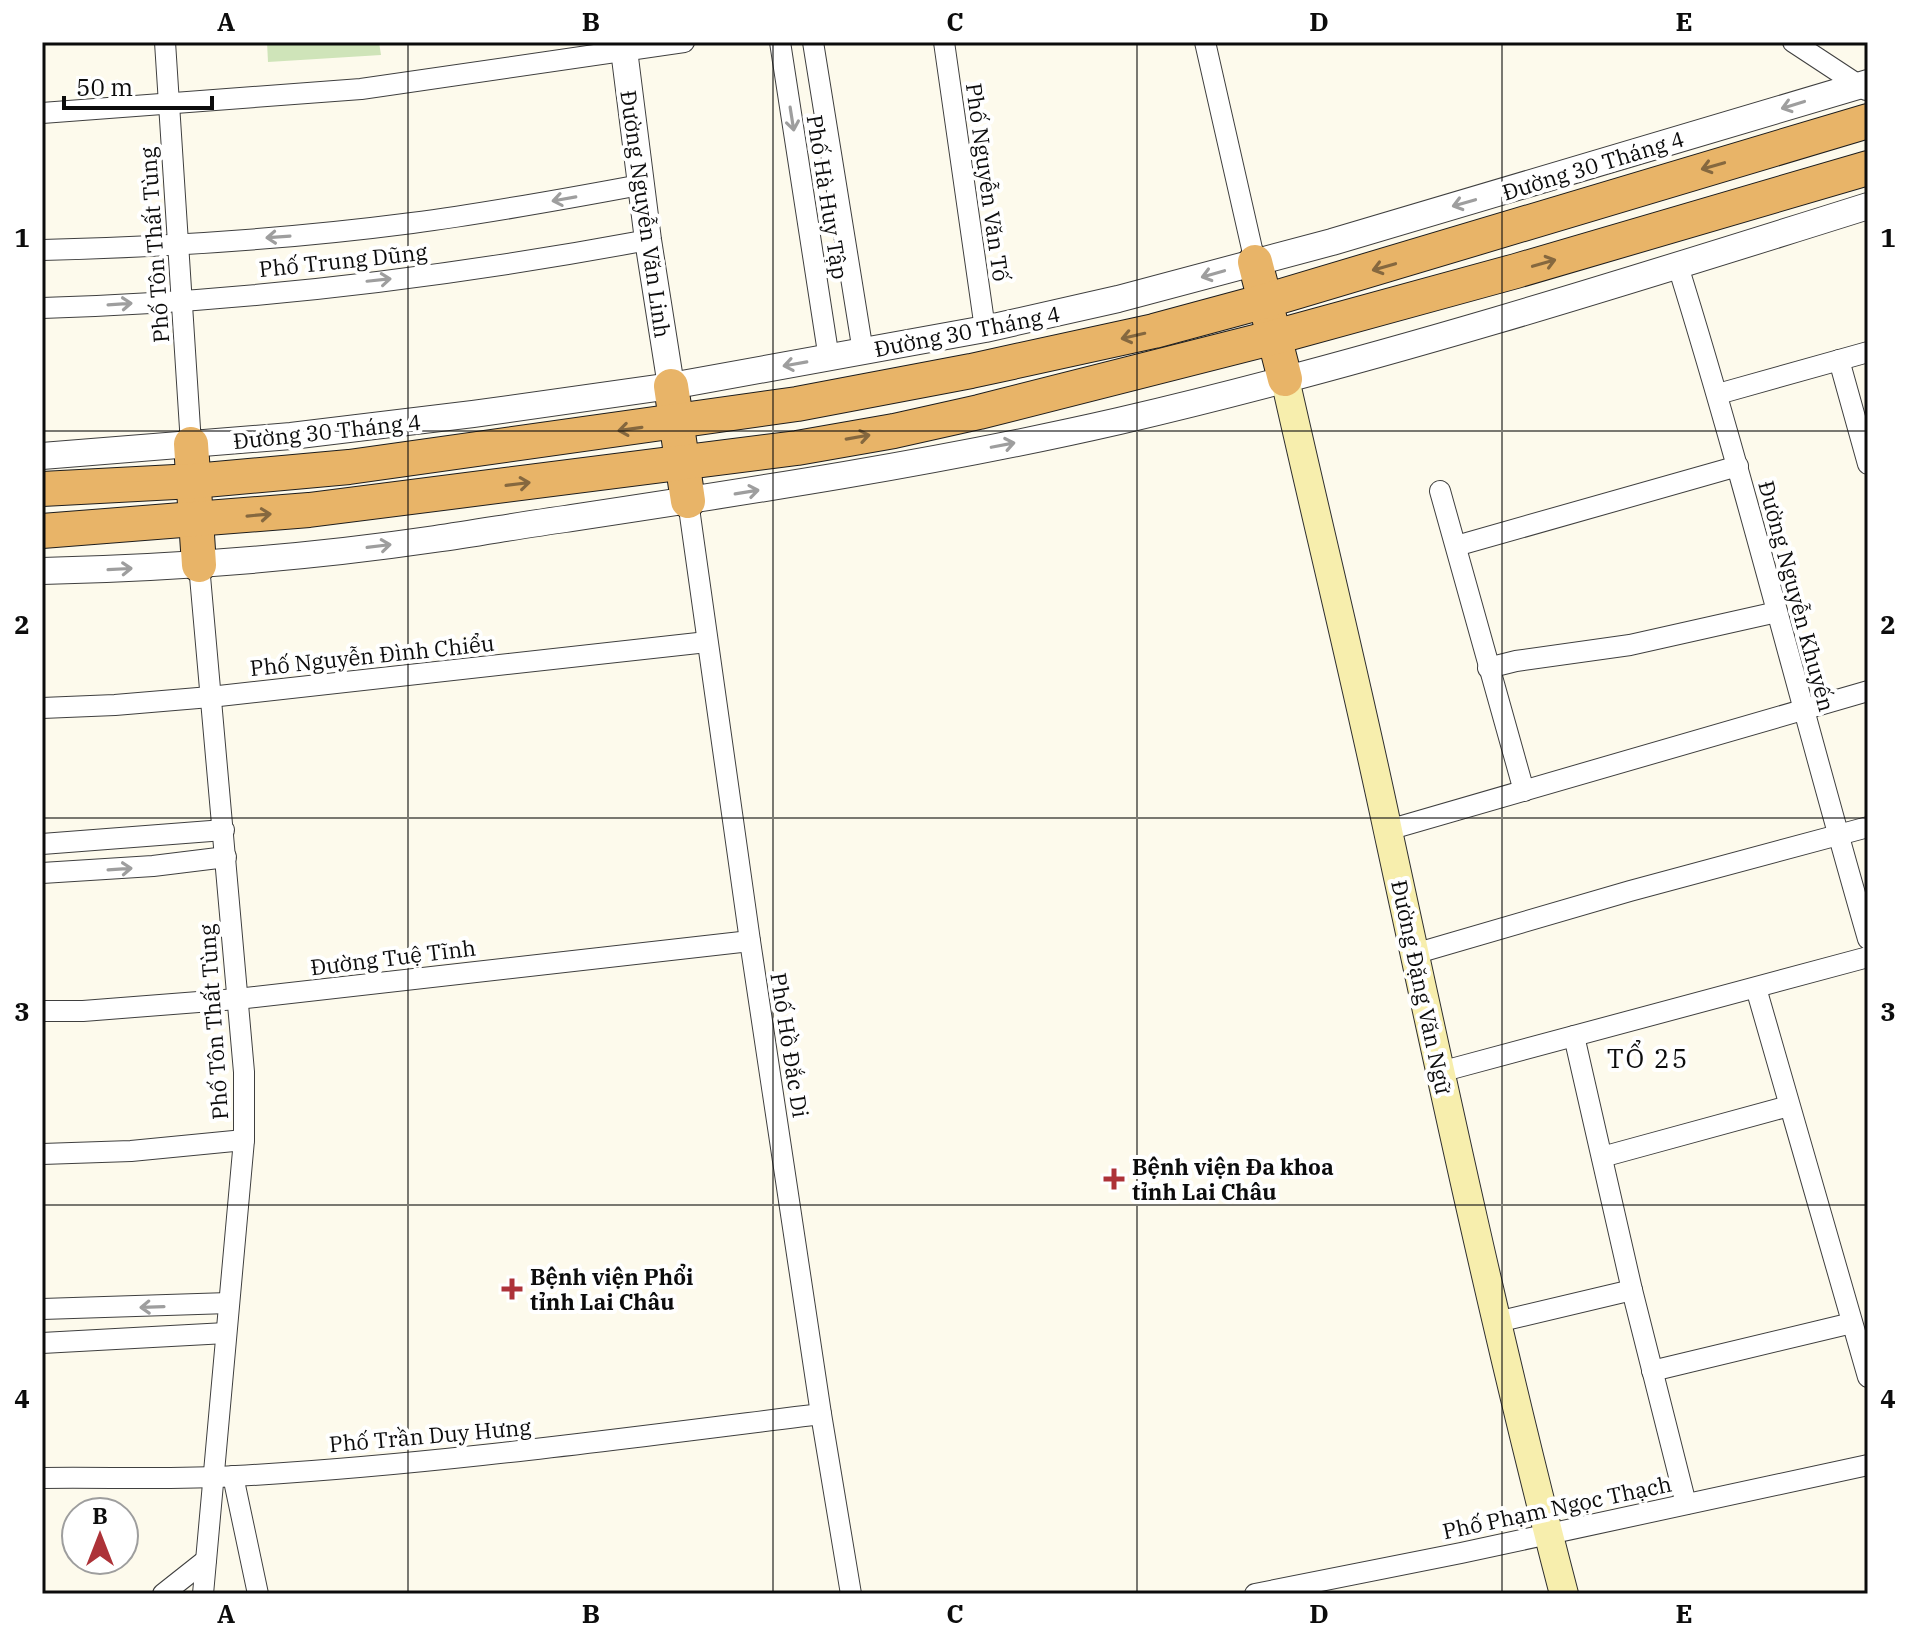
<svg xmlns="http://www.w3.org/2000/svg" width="1910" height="1636" font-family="'IBM Plex Serif',serif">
	<rect width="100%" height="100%" fill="#fdfaec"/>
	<!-- green -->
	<path fill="#cfe4b9" d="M267,42H379L381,55L268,62Z"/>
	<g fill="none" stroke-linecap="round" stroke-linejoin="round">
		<!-- minor casing -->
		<g stroke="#3f3f3f" stroke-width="22">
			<g id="minor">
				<path d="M165,42L191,444"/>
				<path d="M780,42L829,359"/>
				<path d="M813,42L863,352"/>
				<path d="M944,42L985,329"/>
				<path d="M1205,42L1255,262"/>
				<path d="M1793,42L1866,90"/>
				<path d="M42,113L361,89L684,42"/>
				<path d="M42,250C166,247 289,239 412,223C489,213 565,199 640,185"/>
				<path d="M1678,266C1747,488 1803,715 1868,939"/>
				<path d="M42,308C245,302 449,277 648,240"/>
				<path d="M1839,360L1868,464"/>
				<path d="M1718,394L1868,352"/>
				<path d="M1440,491L1524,791"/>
				<path d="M688,501L750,941L821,1414L851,1594"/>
				<path d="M1456,546L1738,466"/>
				<path d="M199,565L244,1072V1140L203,1594"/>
				<path d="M1488,668L1516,661L1630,645L1777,612"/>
				<path d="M42,708L115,705L210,697L707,642"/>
				<path d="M1388,830L1868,691"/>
				<path d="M42,844L224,830"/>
				<path d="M42,873L153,866L226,857"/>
				<path d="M1414,954L1630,891L1868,827"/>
				<path d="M1756,988L1868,1377"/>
				<path d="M42,1011H83L237,999L750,941"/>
				<path d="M1574,1036L1632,1290L1686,1504"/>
				<path d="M1440,1072L1868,957"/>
				<path d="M42,1154L131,1151L244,1140"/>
				<path d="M1602,1157L1789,1106"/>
				<path d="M42,1309L229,1303"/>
				<path d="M1497,1322L1632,1290"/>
				<path d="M42,1343L226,1333"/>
				<path d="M1652,1371L1852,1323"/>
				<path d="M233,1476L258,1594"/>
				<path d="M42,1478C106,1477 172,1480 236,1476C432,1465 626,1438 821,1414"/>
				<path d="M163,1594L206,1560"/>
				<path d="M1255,1594L1461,1553L1868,1465"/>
			</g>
		</g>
		<!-- tertiary casing -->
		<g stroke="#3f3f3f" stroke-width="28">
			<g id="tertiary">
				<path d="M623,42L648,240L671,386"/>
				<path d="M42,456L291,436L473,414L671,386L985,329L1118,299L1332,242L1868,83"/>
				<path d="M42,571C173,568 305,558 435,539C478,533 521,525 565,519C750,491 936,463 1119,421C1372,362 1620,284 1868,206"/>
			</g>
		</g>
		<!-- secondary casing -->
		<g stroke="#2e2e2e" stroke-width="30">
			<path id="secondary" d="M1285,379C1319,530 1356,680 1388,831C1443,1086 1498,1342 1564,1594"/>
		</g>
		<!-- trunk casing -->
		<g stroke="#1d1d1d" stroke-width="36">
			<g id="trunk">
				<path d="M1255,262L1285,379"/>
				<path d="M671,386L688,501"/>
				<path d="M191,444L199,565"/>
				<path d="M42,489L194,481L349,467L797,404L971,371L1154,331L1265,301L1868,121"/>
				<path d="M42,531L309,510L797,448L894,431L979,412L1275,337L1516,271L1868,168"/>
			</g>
		</g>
		<!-- minor -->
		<use href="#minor" stroke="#fff" stroke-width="20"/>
		<!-- tertiary -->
		<use href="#tertiary" stroke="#fff" stroke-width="26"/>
		<!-- secondary -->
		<use href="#secondary" stroke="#f7eead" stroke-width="28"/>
		<!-- trunk -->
		<use href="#trunk" stroke="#e8b468" stroke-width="34"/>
	</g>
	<!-- one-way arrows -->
	<defs><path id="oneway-shaft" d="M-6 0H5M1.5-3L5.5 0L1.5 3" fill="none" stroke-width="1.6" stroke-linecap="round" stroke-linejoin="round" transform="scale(2)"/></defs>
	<g stroke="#9e9e9e">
		<use href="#oneway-shaft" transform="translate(1793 105) rotate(163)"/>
		<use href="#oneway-shaft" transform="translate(792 119) rotate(81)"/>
		<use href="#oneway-shaft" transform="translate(564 199) rotate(170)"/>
		<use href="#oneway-shaft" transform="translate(1464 203) rotate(164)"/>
		<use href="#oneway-shaft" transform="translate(278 237) rotate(176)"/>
		<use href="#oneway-shaft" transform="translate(1213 274) rotate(164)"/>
		<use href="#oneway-shaft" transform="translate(379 280) rotate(-6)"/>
		<use href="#oneway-shaft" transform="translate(120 304) rotate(-4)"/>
		<use href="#oneway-shaft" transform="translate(795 364) rotate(170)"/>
		<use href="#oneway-shaft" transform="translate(1003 445) rotate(-11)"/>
		<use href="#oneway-shaft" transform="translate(747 492) rotate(-9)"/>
		<use href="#oneway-shaft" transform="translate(379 546) rotate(-7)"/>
		<use href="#oneway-shaft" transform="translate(120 569) rotate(-3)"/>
		<use href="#oneway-shaft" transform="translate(120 869) rotate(-4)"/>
		<use href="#oneway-shaft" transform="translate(152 1307) rotate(178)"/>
	</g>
	<g stroke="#85683f">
		<use href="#oneway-shaft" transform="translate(1713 166) rotate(164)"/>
		<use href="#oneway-shaft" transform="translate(1544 263) rotate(-16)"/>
		<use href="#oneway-shaft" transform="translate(1384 267) rotate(164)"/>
		<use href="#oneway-shaft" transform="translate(1133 336) rotate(167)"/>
		<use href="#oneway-shaft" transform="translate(630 429) rotate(172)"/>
		<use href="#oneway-shaft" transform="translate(858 437) rotate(-10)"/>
		<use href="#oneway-shaft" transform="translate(518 484) rotate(-7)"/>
		<use href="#oneway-shaft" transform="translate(259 515) rotate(-5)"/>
	</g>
	<!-- grid -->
	<path fill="none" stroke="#0c0c0c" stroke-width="2" stroke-opacity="0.55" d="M408,42V1594M773,42V1594M1137,42V1594M1502,42V1594M42,431H1868M42,818H1868M42,1205H1868"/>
	<!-- markers -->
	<g fill="#ad3238" stroke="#fff" stroke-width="3">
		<path d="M1110 1167h8v8h8v8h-8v8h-8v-8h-8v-8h8z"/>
		<path d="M508 1277h8v8h8v8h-8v8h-8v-8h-8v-8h8z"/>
	</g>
	<g text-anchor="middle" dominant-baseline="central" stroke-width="8" stroke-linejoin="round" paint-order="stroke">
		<!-- street labels -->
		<g font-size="22" fill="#0c0c0c" stroke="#fff">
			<text transform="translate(1593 165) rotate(-17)">Đường 30 Tháng 4</text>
			<text transform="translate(988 182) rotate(82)">Phố Nguyễn Văn Tố</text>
			<text transform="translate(828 197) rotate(81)">Phố Hà Huy Tập</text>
			<text transform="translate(646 214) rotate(82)">Đường Nguyễn Văn Linh</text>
			<text transform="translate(154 245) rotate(-94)">Phố Tôn Thất Tùng</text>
			<text transform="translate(343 260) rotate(-6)">Phố Trung Dũng</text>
			<text transform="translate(967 331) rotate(-11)">Đường 30 Tháng 4</text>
			<text transform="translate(327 431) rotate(-6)">Đường 30 Tháng 4</text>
			<text transform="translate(1797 596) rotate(75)">Đường Nguyễn Khuyến</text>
			<text transform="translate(372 655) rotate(-6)">Phố Nguyễn Đình Chiểu</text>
			<text transform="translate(393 957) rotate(-7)">Đường Tuệ Tĩnh</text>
			<text transform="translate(1422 987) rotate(78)">Đường Đặng Văn Ngữ</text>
			<text transform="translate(213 1022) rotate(-94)">Phố Tôn Thất Tùng</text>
			<text transform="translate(790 1045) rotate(81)">Phố Hồ Đắc Di</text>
			<text transform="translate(430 1435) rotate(-5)">Phố Trần Duy Hưng</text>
			<text transform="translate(1557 1507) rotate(-12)">Phố Phạm Ngọc Thạch</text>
		</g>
		<!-- poi labels -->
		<g font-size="22" font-weight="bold" fill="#0c0c0c" stroke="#fff" text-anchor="start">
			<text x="1132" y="1166">Bệnh viện Đa khoa<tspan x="1132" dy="25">tỉnh Lai Châu</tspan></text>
			<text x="530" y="1276">Bệnh viện Phổi<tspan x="530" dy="25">tỉnh Lai Châu</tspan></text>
		</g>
		<!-- quarter labels -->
		<g font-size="26" letter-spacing="2" fill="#0c0c0c" stroke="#fff">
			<text x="1648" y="1058">TỔ 25</text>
		</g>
	</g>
	<!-- border -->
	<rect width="1910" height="1636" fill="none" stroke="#ffffff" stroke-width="88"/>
	<!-- north arrow -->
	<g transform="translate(100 1536)"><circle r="38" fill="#ffffff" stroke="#9e9e9e" stroke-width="2"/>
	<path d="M0-6L14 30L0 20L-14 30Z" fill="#ad3238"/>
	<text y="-12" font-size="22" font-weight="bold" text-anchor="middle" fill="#0c0c0c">B</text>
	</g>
	<!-- scale -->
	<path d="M64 96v12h148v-12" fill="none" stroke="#0c0c0c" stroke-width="4"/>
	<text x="76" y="96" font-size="24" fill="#0c0c0c" stroke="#ffffff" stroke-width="6" paint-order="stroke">50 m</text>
	<rect x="44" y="44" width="1822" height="1548" fill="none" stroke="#0c0c0c" stroke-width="3"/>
	<g font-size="26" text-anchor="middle" font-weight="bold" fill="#0c0c0c">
		<text x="226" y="31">A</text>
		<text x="591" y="31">B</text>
		<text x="955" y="31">C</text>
		<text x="1319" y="31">D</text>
		<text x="1684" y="31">E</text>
		<text x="22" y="247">1</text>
		<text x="1888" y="247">1</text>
		<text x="22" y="634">2</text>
		<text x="1888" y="634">2</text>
		<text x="22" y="1021">3</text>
		<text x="1888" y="1021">3</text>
		<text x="22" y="1408">4</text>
		<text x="1888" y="1408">4</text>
		<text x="226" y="1623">A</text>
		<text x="591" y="1623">B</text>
		<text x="955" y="1623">C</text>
		<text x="1319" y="1623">D</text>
		<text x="1684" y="1623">E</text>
	</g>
</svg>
